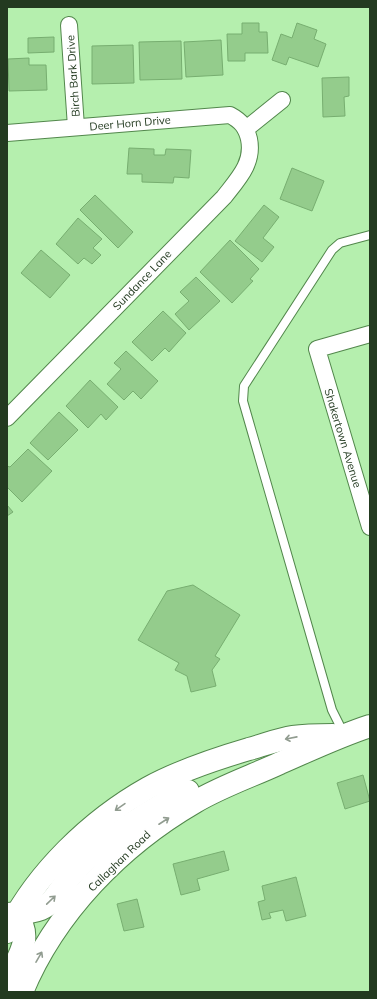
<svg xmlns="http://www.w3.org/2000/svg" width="377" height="999" font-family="Mulish,sans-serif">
	<rect width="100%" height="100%" fill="#b5efae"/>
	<!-- building -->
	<g fill="#94cc8c" stroke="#77ae70">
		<path d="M242,23H259V32H267L268,53H245V61H228L227,34H242Z"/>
		<path d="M297,23L317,30L314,39L326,44L318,67L289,57L286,65L272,60L281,34L292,38Z"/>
		<path d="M54,37V52L28,53V38Z"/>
		<path d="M221,40L223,75L186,77L184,42Z"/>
		<path d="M181,41L182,79L140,80L139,42Z"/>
		<path d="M133,45L134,83L92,84V46Z"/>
		<path d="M29,58V65H46L47,90L9,91L8,59Z"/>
		<path d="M349,77V96L344,97L345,116L323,117L322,78Z"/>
		<path d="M129,148L154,149V155H165L166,149L191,150L189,178L174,177L173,183L142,182V174H127Z"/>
		<path d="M292,168L324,181L312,211L280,199Z"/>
		<path d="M95,195L133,232L118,248L80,210Z"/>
		<path d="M264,205L279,217L263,238L274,247L262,262L235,241Z"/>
		<path d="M78,218L102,239L93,248L101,255L92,264L84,258L78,264L56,244Z"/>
		<path d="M230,240L259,269L250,279L253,281L232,303L200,272Z"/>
		<path d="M41,250L70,275L50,298L21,273Z"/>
		<path d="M196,277L220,301L189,330L175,314L189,301L180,292Z"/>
		<path d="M163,311L186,333L169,352L165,348L152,361L132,342Z"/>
		<path d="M126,351L158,381L141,399L133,391L124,400L107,384L121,369L114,363Z"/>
		<path d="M90,380L118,407L106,420L101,414L88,428L66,406Z"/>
		<path d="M59,412L78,430L48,460L30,443Z"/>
		<path d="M28,449L52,471L22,502L7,487V466L10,467Z"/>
		<path d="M7,505L13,512L7,516Z"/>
		<path d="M193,585L240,615L215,656L220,659L212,670L216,686L191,692L187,676L175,670L179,663L138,640L167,591Z"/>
		<path d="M363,775L370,801L345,809L337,783Z"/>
		<path d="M224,851L229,870L197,879L200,890L181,895L173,864Z"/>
		<path d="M296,877L306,916L286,921L283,910L269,913L271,918L262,920L258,902L265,900L262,886Z"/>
		<path d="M137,899L144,927L124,931L117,904Z"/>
	</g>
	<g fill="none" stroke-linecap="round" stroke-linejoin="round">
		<!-- lane casing -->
		<g stroke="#52874c" stroke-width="10">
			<path id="lane" d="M344,734L332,710L243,401L244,386L332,250L340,243L370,235"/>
		</g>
		<!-- street casing -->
		<g stroke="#52874c" stroke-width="18">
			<g id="street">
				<path d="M69,25L76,127"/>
				<path d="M246,129L282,100"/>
				<path d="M7,133L230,115C241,121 246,127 249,139C254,163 238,179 224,197L7,418"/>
				<path d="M370,334L317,349L370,527"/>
			</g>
		</g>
		<!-- secondary casing -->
		<g stroke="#52874c" stroke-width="24">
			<g id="secondary">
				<path d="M8,914C19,913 31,913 41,909C53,904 58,891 66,882C72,874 80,866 87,859C117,831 151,809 188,791"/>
				<path d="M7,932C36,873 91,820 148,788C179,771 215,759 249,749C264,745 279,739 293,737C306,735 320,735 333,735"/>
				<path d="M7,982C17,956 35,940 16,913"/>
				<path d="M22,992C55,912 121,845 195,802C222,786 252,776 280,763C310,750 339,736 370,726"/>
			</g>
		</g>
		<!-- lane -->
		<use href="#lane" stroke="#fff" stroke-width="8"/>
		<!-- street -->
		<use href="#street" stroke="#fff" stroke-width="16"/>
		<!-- secondary -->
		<use href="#secondary" stroke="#fff" stroke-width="22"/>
	</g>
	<!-- one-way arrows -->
	<defs><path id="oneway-shaft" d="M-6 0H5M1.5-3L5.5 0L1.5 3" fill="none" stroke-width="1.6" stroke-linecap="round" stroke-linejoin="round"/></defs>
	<g stroke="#919c90">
		<use href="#oneway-shaft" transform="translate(291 738) rotate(169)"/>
		<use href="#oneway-shaft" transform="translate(120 807) rotate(145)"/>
		<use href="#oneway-shaft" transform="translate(164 821) rotate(-33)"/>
		<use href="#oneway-shaft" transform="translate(51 900) rotate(-44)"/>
		<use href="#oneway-shaft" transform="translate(39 957) rotate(-60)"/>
	</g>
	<g text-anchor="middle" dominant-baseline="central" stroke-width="4" stroke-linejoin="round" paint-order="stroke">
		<!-- street labels -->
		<g font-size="11" fill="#233a20" stroke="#fefefe">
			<text transform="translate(73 76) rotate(-94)">Birch Bark Drive</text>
			<text transform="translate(130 123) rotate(-5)">Deer Horn Drive</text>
			<text transform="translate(142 280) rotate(-46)">Sundance Lane</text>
			<text transform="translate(343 438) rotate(73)">Shakertown Avenue</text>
			<text transform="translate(119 861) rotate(-44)">Callaghan Road</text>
		</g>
	</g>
	<!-- border -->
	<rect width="377" height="999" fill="none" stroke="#233a20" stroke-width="16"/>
</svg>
